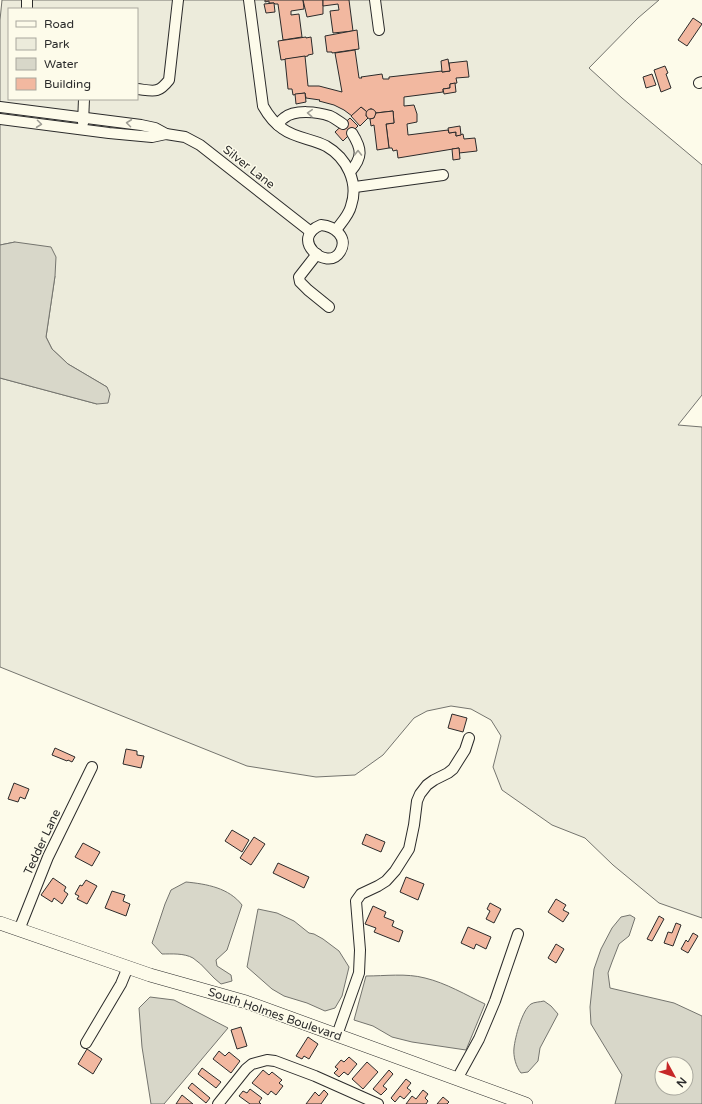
<svg xmlns="http://www.w3.org/2000/svg" width="702" height="1104" font-family="'Varela Round',sans-serif">
	<rect width="100%" height="100%" fill="#fdfbea"/>
	<!-- green -->
	<path fill="#ecebdb" stroke="#74746e" fill-rule="evenodd" d="M2,0H659L638,18L589,68L622,98L702,165V395L678,425L702,427V918L659,903L613,865L585,838L552,825L502,790L493,767L501,736L491,720L471,709L451,706L427,711L414,718L383,755L355,775L316,777L247,766L0,667V378L97,404L107,387L68,364L52,349L46,337L55,276L15,242L0,245V20ZM9,9H137V99H9Z"/>
	<!-- water -->
	<g fill="#d8d7c9" stroke="#74746e" fill-rule="evenodd">
		<path d="M15,242L51,247L56,257L55,276L46,337L52,349L68,364L107,387L110,394L108,403L97,404L0,378V245Z"/>
		<path d="M186,882C207,884 229,888 242,905L227,950L216,960L217,966L231,975L232,981L221,984C211,977 204,965 193,958C184,953 172,954 162,954L152,943L165,904L171,890Z"/>
		<path d="M258,909L277,913L294,921L309,933L314,934L323,939L339,951L349,967L342,996L335,1008L325,1011L307,1003L284,996L272,989L247,967Z"/>
		<path d="M630,915L635,918L629,936L619,944L612,962L608,973L610,988L674,1003L702,1016V1104H615L622,1075L591,1024L590,1007L594,969L601,949L612,928L621,917ZM662,1064H686V1088H662Z"/>
		<path d="M366,976C385,976 406,973 425,978C446,983 466,995 485,1004L466,1050L412,1042L392,1037L373,1026L354,1020Z"/>
		<path d="M150,997L174,1000L228,1028L164,1104H151L142,1047L139,1008Z"/>
		<path d="M544,1001L551,1006L558,1014L540,1048L538,1061L528,1072L521,1073C516,1067 513,1056 514,1048C515,1038 522,1010 531,1004C534,1002 540,1002 544,1001Z"/>
	</g>
	<!-- building -->
	<g fill="#f2b8a0" stroke="#2b2b2b">
		<path d="M265,0H303L304,9L291,11V15L299,14L302,37L283,40L278,4H275L274,3H269V1L265,2Z"/>
		<path d="M303,0H323V14L307,17Z"/>
		<path d="M323,0H349L353,31L333,33L330,11L339,10L338,4L323,6Z"/>
		<path d="M274,3L275,12L266,13L264,4Z"/>
		<path d="M693,18L702,24L687,46L678,40Z"/>
		<path d="M357,30L359,49L332,53V52H327L325,36Z"/>
		<path d="M306,37V38L311,37L313,54L308,55V56L281,60L278,41Z"/>
		<path d="M355,50L359,78H362L361,77L382,74L383,79H389V77L442,71V72L450,71L449,63L467,61L469,77L456,78L457,83L450,84V88L443,89V92L404,97V106L414,105L417,114V122L407,124L408,135L448,130L449,133L456,132V136L463,134L464,139L475,138L477,151L459,153V148L398,158L397,150L393,151L392,148H389L386,124L394,123L393,111L376,113L372,109H370L367,112L361,107L352,116L344,110L334,105L319,101L320,100L306,98L305,93L293,95L292,89H288L285,59L305,56L308,86H319L342,92L335,53Z"/>
		<path d="M448,59L450,71L442,72L441,61Z"/>
		<path d="M665,66L668,73L666,74L671,88L661,92L654,70Z"/>
		<path d="M652,74L656,85L646,88L643,77Z"/>
		<path d="M455,83L456,92L444,94L443,89L450,88V84Z"/>
		<path d="M305,93L306,102L296,104L295,94Z"/>
		<path d="M361,107L367,112L366,116L368,118L360,126L351,116Z"/>
		<circle cx="371" cy="114" r="5"/>
		<path d="M393,111L394,123L386,124L389,148L377,150L374,125L371,126L370,119L374,118L376,113Z"/>
		<path d="M350,118L358,126L343,141L335,132Z"/>
		<path d="M460,126L461,135L456,136V132L449,133L448,128Z"/>
		<path d="M459,148L460,159L453,160L452,149Z"/>
		<path d="M452,714L467,718L463,732L448,728Z"/>
		<path d="M55,748L75,757L72,762L68,760L67,761L52,755Z"/>
		<path d="M126,749L137,751V755L144,756L141,768L123,764Z"/>
		<path d="M14,783L29,789L25,799L20,797L18,802L8,799Z"/>
		<path d="M232,830L249,840L242,852L225,841Z"/>
		<path d="M366,834L385,842L381,852L362,844Z"/>
		<path d="M254,837L265,844L251,865L240,858Z"/>
		<path d="M83,843L100,852L92,866L75,857Z"/>
		<path d="M278,863L309,877L304,888L273,873Z"/>
		<path d="M406,877L424,884L418,900L400,892Z"/>
		<path d="M53,878L66,887L64,891L68,894L62,904L54,898L52,902L41,895Z"/>
		<path d="M86,880L97,886L87,904L77,899L79,896L75,894L80,885L82,886Z"/>
		<path d="M112,891L125,895L123,901L130,904L126,916L105,908Z"/>
		<path d="M556,899L566,905L563,910L569,913L563,922L548,912Z"/>
		<path d="M490,903L501,909L494,923L486,919L490,911L487,909Z"/>
		<path d="M373,906L386,912L384,917L394,921L392,926L403,931L399,942L374,932L376,928L365,924Z"/>
		<path d="M659,916L664,919L652,941L647,939Z"/>
		<path d="M676,923L681,925L673,946L664,943L668,932L672,933Z"/>
		<path d="M468,927L491,937L486,949L476,944L474,949L461,943Z"/>
		<path d="M693,933L698,936L688,953L681,949L686,940L688,942Z"/>
		<path d="M556,944L564,949L556,963L548,958Z"/>
		<path d="M241,1027L247,1046L237,1049L231,1030Z"/>
		<path d="M308,1037L318,1044L309,1059L304,1056L302,1059L296,1056Z"/>
		<path d="M87,1049L102,1059L93,1074L78,1064Z"/>
		<path d="M219,1051L225,1056L229,1052L240,1061L231,1073L213,1059Z"/>
		<path d="M349,1057L357,1064L348,1075L344,1072L339,1077L334,1073L338,1069L335,1067L341,1060L344,1062Z"/>
		<path d="M367,1062L378,1072L363,1089L352,1079Z"/>
		<path d="M202,1068L221,1082L216,1088L198,1074Z"/>
		<path d="M263,1070L269,1075L272,1072L282,1080L279,1083L283,1086L276,1095L271,1091L268,1095L252,1083Z"/>
		<path d="M389,1070L393,1074L383,1086L387,1089L381,1095L373,1089Z"/>
		<path d="M406,1079L411,1083L407,1088L411,1091L404,1099L400,1096L395,1102L391,1098Z"/>
		<path d="M192,1083L210,1098L206,1103L188,1088Z"/>
		<path d="M250,1089L262,1098L259,1102L261,1104H250L239,1096L243,1091L247,1093Z"/>
		<path d="M324,1090L328,1094L321,1104H306L315,1092L319,1096Z"/>
		<path d="M423,1090L428,1094L425,1098L428,1101L426,1104H406L412,1096L416,1099Z"/>
		<path d="M182,1095L193,1104H176Z"/>
		<path d="M443,1097L449,1102L447,1104H437Z"/>
	</g>
	<g fill="none" stroke-linecap="round" stroke-linejoin="round">
		<!-- minor casing -->
		<g stroke="#2b2b2b" stroke-width="12">
			<g id="minor">
				<path d="M249,0L263,106C268,115 274,123 283,129C295,138 313,139 326,146C347,158 359,183 351,206C349,215 341,223 336,230"/>
				<path d="M375,0L379,30"/>
				<path d="M27,9V0"/>
				<path d="M699,83L702,82"/>
				<path d="M137,89C154,91 158,94 169,80L178,0"/>
				<path d="M0,107L141,125L155,128L166,134L185,137L200,145L311,232"/>
				<path d="M0,119L109,133L152,137L166,134"/>
				<path d="M83,123L84,99"/>
				<path d="M278,125C280,122 282,119 284,118C295,109 318,112 330,116C335,118 339,122 343,124"/>
				<path d="M350,172C363,157 362,149 352,133"/>
				<path d="M355,187L443,175"/>
				<path d="M321,225C334,226 349,237 340,252C327,273 288,238 321,225Z"/>
				<path d="M317,254L299,277L300,282L308,290L329,307"/>
				<path d="M19,930L48,857L92,767"/>
				<path d="M337,1035L359,973L360,950L356,901L361,894L378,886L386,881L395,871L409,849L414,825L417,801L420,794L427,785L434,780L448,773L453,769L465,750L469,738"/>
				<path d="M86,1043L121,984L128,967"/>
				<path d="M457,1079L479,1039L495,1001L518,934"/>
				<path d="M218,1104L246,1069L252,1064L267,1060L275,1061L315,1076L378,1104"/>
			</g>
		</g>
		<!-- major casing -->
		<g stroke="#2b2b2b" stroke-width="14">
			<path id="major" d="M0,923L150,975L246,1002L526,1104"/>
		</g>
		<!-- minor -->
		<use href="#minor" stroke="#fdfbea" stroke-width="10"/>
		<!-- major -->
		<use href="#major" stroke="#fdfbea" stroke-width="13"/>
	</g>
	<!-- one-way arrows -->
	<defs><path id="oneway-chevron" d="M-2-3.5L2.5 0L-2 3.5" fill="none" stroke-width="1.6" stroke-linecap="round" stroke-linejoin="round"/></defs>
	<g stroke="#9e9d94">
		<use href="#oneway-chevron" transform="translate(310 113) rotate(-176)"/>
		<use href="#oneway-chevron" transform="translate(129 123) rotate(-173)"/>
		<use href="#oneway-chevron" transform="translate(39 124) rotate(7)"/>
		<use href="#oneway-chevron" transform="translate(358 153) rotate(-90)"/>
	</g>
	<g text-anchor="middle" dominant-baseline="central" stroke-width="3" stroke-linejoin="round" paint-order="stroke">
		<!-- street labels -->
		<g font-size="12" fill="#2b2b2b" stroke="#fdfbea">
			<text transform="translate(249 167) rotate(38)">Silver Lane</text>
			<text transform="translate(42 842) rotate(-65)">Tedder Lane</text>
			<text transform="translate(275 1014) rotate(19)">South Holmes Boulevard</text>
		</g>
	</g>
	<!-- legend -->
	<rect x="8" y="8" width="130" height="92" fill="#fdfbea" stroke="#a9a89e"/>
	<rect x="16" y="21" width="20" height="6" fill="#fdfbea" stroke="#a9a89e"/>
	<text x="44" y="28" font-size="12" fill="#2b2b2b">Road</text>
	<rect x="16" y="38" width="20" height="12" fill="#ecebdb" stroke="#a9a89e"/>
	<text x="44" y="48" font-size="12" fill="#2b2b2b">Park</text>
	<rect x="16" y="58" width="20" height="12" fill="#d8d7c9" stroke="#a9a89e"/>
	<text x="44" y="68" font-size="12" fill="#2b2b2b">Water</text>
	<rect x="16" y="78" width="20" height="12" fill="#f2b8a0" stroke="#a9a89e"/>
	<text x="44" y="88" font-size="12" fill="#2b2b2b">Building</text>
	<!-- north arrow -->
	<g transform="translate(674 1076) rotate(130)"><circle r="19" fill="#fdfbea" stroke="#a9a89e"/>
	<path d="M0-3L7 15L0 10L-7 15Z" fill="#c62828"/>
	<text y="-6" font-size="11" font-weight="bold" text-anchor="middle" fill="#2b2b2b">N</text>
	</g>
</svg>
